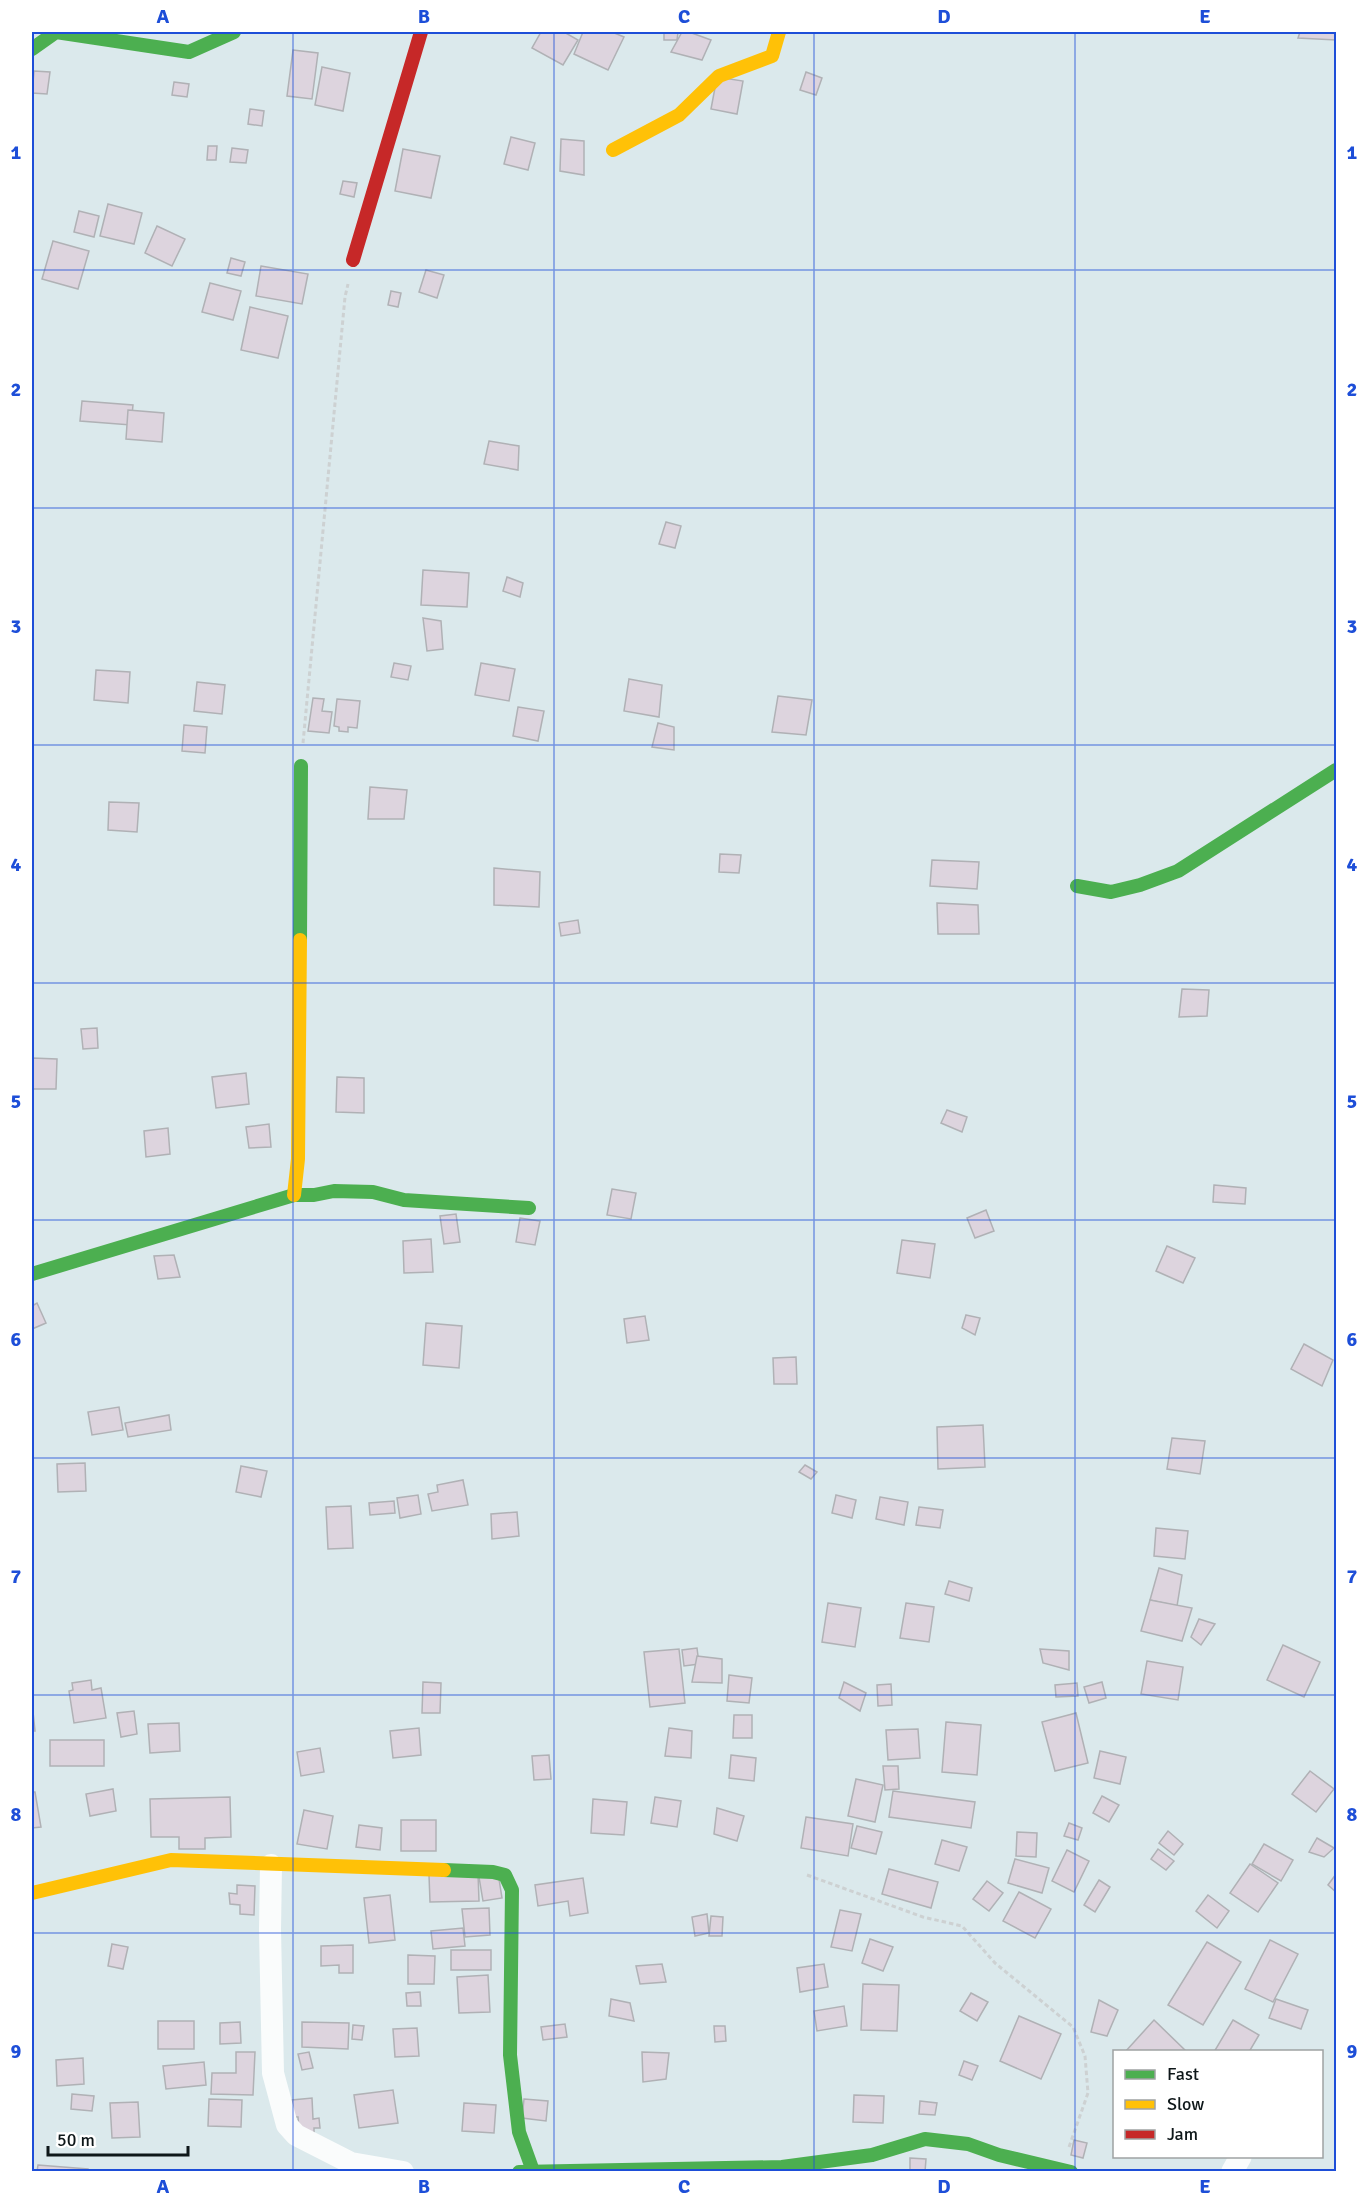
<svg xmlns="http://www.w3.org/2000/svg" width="1368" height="2203" font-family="Signika,sans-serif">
	<rect width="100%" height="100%" fill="#dbe9ec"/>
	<!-- building -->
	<g fill="#ddd4de" stroke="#b0b1b5" stroke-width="1.5">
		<path d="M541,32H564L578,40L563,65L532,48Z"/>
		<path d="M583,32H612L624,37L608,70L574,54Z"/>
		<path d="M664,32H678L677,40H664Z"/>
		<path d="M682,32H689L711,40L702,60L671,52Z"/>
		<path d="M1300,32H1336V40L1298,38Z"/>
		<path d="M293,50L318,53L312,99L287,96Z"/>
		<path d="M322,67L350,73L343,111L315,105Z"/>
		<path d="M34,71L50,72L47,94L32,93Z"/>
		<path d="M806,72L822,78L816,95L800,90Z"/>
		<path d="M717,77L743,81L737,114L711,109Z"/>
		<path d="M174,82L189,84L187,97L172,95Z"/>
		<path d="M250,109L264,111L262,126L248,124Z"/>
		<path d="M511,137L535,143L528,170L504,164Z"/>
		<path d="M561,139L584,141V175L560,171Z"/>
		<path d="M208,146H217L216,160H207Z"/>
		<path d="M232,148L248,150L246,163L230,162Z"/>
		<path d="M403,149L440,156L431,198L395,191Z"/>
		<path d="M343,181L357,183L354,197L340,194Z"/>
		<path d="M108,204L142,213L134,244L100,236Z"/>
		<path d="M79,211L99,216L94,237L74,232Z"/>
		<path d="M157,226L185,239L172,266L145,253Z"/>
		<path d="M53,241L89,251L78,289L42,279Z"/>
		<path d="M231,258L245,262L241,276L227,273Z"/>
		<path d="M261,266L308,274L302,304L256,296Z"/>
		<path d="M426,270L444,275L437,298L419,292Z"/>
		<path d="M210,283L241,291L233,320L202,312Z"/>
		<path d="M391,291L401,293L398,307L388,305Z"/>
		<path d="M250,307L288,316L278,358L241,350Z"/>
		<path d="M82,401L133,405L131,425L80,421Z"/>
		<path d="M128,410L164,413L162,442L126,439Z"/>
		<path d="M489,441L519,446L518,470L484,464Z"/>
		<path d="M666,522L681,526L675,548L659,544Z"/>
		<path d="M423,570L469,573L467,607L421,605Z"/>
		<path d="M507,577L523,583L520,597L503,591Z"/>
		<path d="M423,618L441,621L443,649L427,651Z"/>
		<path d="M394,663L411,666L408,680L391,677Z"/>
		<path d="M481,663L515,669L509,701L475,695Z"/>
		<path d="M96,670L130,672L128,703L94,700Z"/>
		<path d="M629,679L662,685L659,717L624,711Z"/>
		<path d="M197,682L225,685L222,714L194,711Z"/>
		<path d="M778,696L812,700L806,735L772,732Z"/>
		<path d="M313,698L324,699L322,711L332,712L329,733L308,731Z"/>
		<path d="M337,699L360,701L357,728L348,727V732L339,731V727L334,726Z"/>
		<path d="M518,707L544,711L538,741L513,736Z"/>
		<path d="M658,723L674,727V750L652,747Z"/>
		<path d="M184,725L207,727L205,753L182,751Z"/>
		<path d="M370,787L407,790L404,819H368Z"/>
		<path d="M109,802L139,803L137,832L108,830Z"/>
		<path d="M720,854L741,855L739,873L719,872Z"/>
		<path d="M932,860L979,862L977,889L930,886Z"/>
		<path d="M494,868L540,872L539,907L494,905Z"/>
		<path d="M937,903L978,905L979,934H938Z"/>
		<path d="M578,920L580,933L561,936L559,923Z"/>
		<path d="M1182,989L1209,990L1207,1016L1179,1017Z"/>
		<path d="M97,1028L98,1048L83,1049L81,1029Z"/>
		<path d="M32,1058L57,1059L56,1089H32Z"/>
		<path d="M246,1073L249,1104L216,1108L212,1077Z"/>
		<path d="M337,1077L364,1078V1113L336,1112Z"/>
		<path d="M947,1110L967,1117L962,1132L941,1123Z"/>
		<path d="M269,1124L271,1147L249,1148L246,1127Z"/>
		<path d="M168,1128L170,1154L146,1157L144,1131Z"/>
		<path d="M1214,1185L1246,1188L1245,1204L1213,1202Z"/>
		<path d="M612,1189L636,1193L631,1219L607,1215Z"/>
		<path d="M986,1210L994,1231L975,1238L967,1218Z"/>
		<path d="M456,1214L460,1242L444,1244L440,1216Z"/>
		<path d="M520,1218L540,1221L535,1245L516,1242Z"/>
		<path d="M431,1239L433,1272L404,1273L403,1241Z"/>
		<path d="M902,1240L935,1244L930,1278L897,1273Z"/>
		<path d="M1167,1246L1195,1258L1183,1283L1156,1271Z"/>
		<path d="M174,1255L180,1277L158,1279L154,1256Z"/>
		<path d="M37,1303L46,1323L32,1329V1306Z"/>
		<path d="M966,1315L980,1318L975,1335L962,1328Z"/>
		<path d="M645,1316L649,1340L627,1343L624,1319Z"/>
		<path d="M426,1323L462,1326L459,1368L423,1365Z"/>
		<path d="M1304,1344L1333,1360L1322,1386L1291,1369Z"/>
		<path d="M796,1357L797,1384H774L773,1358Z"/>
		<path d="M119,1407L123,1430L92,1435L88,1412Z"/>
		<path d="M169,1415L171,1430L128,1437L125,1423Z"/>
		<path d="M983,1425L985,1467L938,1469L937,1427Z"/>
		<path d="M1172,1438L1205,1441L1200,1474L1167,1469Z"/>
		<path d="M85,1463L86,1491L58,1492L57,1464Z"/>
		<path d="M805,1465L817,1472L811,1479L799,1472Z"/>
		<path d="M241,1466L267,1471L261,1497L236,1492Z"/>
		<path d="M463,1480L468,1505L432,1511L428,1494L438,1492L437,1485Z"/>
		<path d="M418,1495L421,1514L400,1518L397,1498Z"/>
		<path d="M836,1495L856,1500L852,1518L832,1513Z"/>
		<path d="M880,1497L908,1502L904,1525L876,1519Z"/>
		<path d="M394,1501L395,1513L370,1515L369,1503Z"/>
		<path d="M351,1506L353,1548L328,1549L326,1507Z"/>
		<path d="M919,1507L943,1510L940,1528L916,1525Z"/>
		<path d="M517,1512L519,1536L492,1539L491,1514Z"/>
		<path d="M1156,1528L1188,1531L1185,1559L1154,1556Z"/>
		<path d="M1159,1568L1182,1575L1177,1606L1150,1600Z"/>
		<path d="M949,1581L972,1588L969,1601L945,1594Z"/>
		<path d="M1150,1600L1192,1608L1182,1641L1141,1631Z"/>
		<path d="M828,1603L861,1608L855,1647L822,1642Z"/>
		<path d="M906,1603L934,1607L929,1642L900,1638Z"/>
		<path d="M1199,1619L1215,1624L1201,1645L1191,1637Z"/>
		<path d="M1283,1645L1320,1662L1304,1697L1267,1680Z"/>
		<path d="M697,1648L699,1664L684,1666L682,1650Z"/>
		<path d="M679,1649L685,1703L650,1707L644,1652Z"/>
		<path d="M1040,1649L1069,1651V1670L1043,1663Z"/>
		<path d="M697,1656L722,1659V1683L692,1682Z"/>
		<path d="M1147,1661L1183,1667L1178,1700L1141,1694Z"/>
		<path d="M729,1675L752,1678L749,1703L727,1701Z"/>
		<path d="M91,1680L92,1690L101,1688L106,1718L74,1723L69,1691L73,1690L72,1683Z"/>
		<path d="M423,1682L441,1683L440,1713H422Z"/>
		<path d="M844,1682L866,1693L860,1711L839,1698Z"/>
		<path d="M1102,1682L1106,1698L1089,1703L1084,1687Z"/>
		<path d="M1077,1683L1078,1696L1056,1697L1055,1685Z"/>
		<path d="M891,1684L892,1705L878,1706L877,1685Z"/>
		<path d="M32,1702L35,1731H32Z"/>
		<path d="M134,1711L137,1734L121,1737L117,1713Z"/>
		<path d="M1076,1713L1088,1763L1055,1771L1042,1722Z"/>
		<path d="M734,1715H752V1738H733Z"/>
		<path d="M946,1722L981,1725L977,1775L942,1772Z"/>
		<path d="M179,1723L180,1751L150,1753L148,1724Z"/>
		<path d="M419,1728L421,1755L393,1758L390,1731Z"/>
		<path d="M669,1728L692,1731L691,1758L665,1756Z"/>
		<path d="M918,1729L920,1758L888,1760L886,1730Z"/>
		<rect x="50" y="1740" width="54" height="26"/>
		<path d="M320,1748L324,1772L301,1776L297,1752Z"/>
		<path d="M1100,1751L1126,1757L1120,1784L1094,1778Z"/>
		<path d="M549,1755L551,1779L534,1780L532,1756Z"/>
		<path d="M731,1755L756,1758L754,1781L729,1778Z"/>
		<path d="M883,1766H898L899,1789L885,1790Z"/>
		<path d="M1310,1771L1334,1789L1316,1812L1292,1794Z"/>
		<path d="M856,1779L883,1785L875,1822L848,1816Z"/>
		<path d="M113,1789L116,1811L90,1816L86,1794Z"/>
		<path d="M893,1791L975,1802L971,1828L889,1817Z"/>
		<path d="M32,1792H35L41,1827L32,1828Z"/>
		<path d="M1102,1796L1119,1805L1109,1822L1093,1813Z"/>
		<path d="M230,1797L231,1837L205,1838V1849H179V1837H151L150,1799Z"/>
		<path d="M655,1797L681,1801L677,1827L651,1823Z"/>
		<path d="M593,1799L627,1802L624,1835L591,1833Z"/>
		<path d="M717,1808L744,1816L737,1841L714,1834Z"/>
		<path d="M304,1810L333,1816L327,1849L297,1844Z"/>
		<path d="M806,1817L853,1824L848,1856L801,1848Z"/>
		<rect x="401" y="1820" width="35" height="31"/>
		<path d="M1069,1823L1082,1828L1078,1840L1064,1836Z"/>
		<path d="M359,1825L382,1828L380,1850L356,1847Z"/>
		<path d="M857,1826L882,1832L876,1854L851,1848Z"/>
		<path d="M1168,1831L1183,1844L1174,1855L1159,1843Z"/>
		<path d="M1017,1832L1037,1833L1036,1857L1016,1856Z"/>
		<path d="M1317,1838L1334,1848L1324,1857L1309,1852Z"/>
		<path d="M942,1840L967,1847L959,1871L935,1864Z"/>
		<path d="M1264,1844L1293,1860L1281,1881L1252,1864Z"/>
		<path d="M1158,1849L1174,1861L1166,1870L1151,1859Z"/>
		<path d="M1067,1850L1089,1861L1074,1892L1052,1881Z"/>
		<path d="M1015,1859L1049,1868L1042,1893L1008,1883Z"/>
		<path d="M1250,1864L1278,1883L1258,1912L1230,1893Z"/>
		<path d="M889,1869L938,1882L931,1908L882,1894Z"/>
		<path d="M498,1873L502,1898L483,1901L479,1877Z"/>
		<path d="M478,1874L479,1901L430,1902L429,1875Z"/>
		<path d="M1336,1874V1892L1328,1885Z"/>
		<path d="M583,1878L588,1913L570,1916L568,1901L538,1906L535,1885Z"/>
		<path d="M1099,1880L1110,1887L1095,1912L1084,1905Z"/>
		<path d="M987,1881L1003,1893L989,1911L973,1899Z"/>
		<path d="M237,1885L255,1886L254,1915L240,1914V1905L230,1904L229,1893L237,1894Z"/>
		<path d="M1019,1892L1051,1909L1035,1938L1003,1921Z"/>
		<path d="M390,1895L395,1940L369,1943L364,1898Z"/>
		<path d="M1208,1895L1229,1911L1217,1928L1196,1911Z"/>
		<path d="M489,1908L490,1935L465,1937L462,1909Z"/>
		<path d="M840,1910L861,1914L852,1951L831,1947Z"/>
		<path d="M707,1914L709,1933L695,1936L692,1917Z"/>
		<path d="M711,1916L723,1917L722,1936H709Z"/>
		<path d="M463,1928L465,1946L433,1949L431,1931Z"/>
		<path d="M870,1939L893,1947L883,1971L862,1963Z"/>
		<path d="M1270,1940L1298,1954L1273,2002L1245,1989Z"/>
		<path d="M1207,1942L1241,1962L1203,2025L1168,2005Z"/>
		<path d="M112,1944L128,1947L123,1969L108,1966Z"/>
		<path d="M353,1945V1973H339V1965L321,1966V1946Z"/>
		<rect x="451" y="1950" width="40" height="20"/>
		<path d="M408,1955L435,1956L434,1984H408Z"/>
		<path d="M662,1964L666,1982L640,1984L636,1966Z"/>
		<path d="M824,1964L828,1987L800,1992L797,1968Z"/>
		<path d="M488,1975L490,2012L459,2013L457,1977Z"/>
		<path d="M863,1984L899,1985L897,2031L861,2030Z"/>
		<path d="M420,1992L421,2006H407L406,1993Z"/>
		<path d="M971,1993L988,2002L977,2021L960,2011Z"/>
		<path d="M611,1999L630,2003L634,2021L609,2016Z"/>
		<path d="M1276,1999L1308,2010L1301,2029L1269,2018Z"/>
		<path d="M1099,2000L1118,2010L1107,2036L1091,2032Z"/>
		<path d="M844,2006L847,2026L817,2031L814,2011Z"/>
		<path d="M1019,2016L1061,2034L1041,2079L1000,2061Z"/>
		<path d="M1154,2020L1187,2052H1125Z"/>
		<path d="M1233,2020L1259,2035L1249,2052H1214Z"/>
		<rect x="158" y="2021" width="36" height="28"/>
		<path d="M240,2022L241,2043L220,2044V2023Z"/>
		<path d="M302,2022L349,2023L348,2049L302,2047Z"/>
		<path d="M565,2024L567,2037L543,2040L541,2027Z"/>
		<path d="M353,2025L364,2026L362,2040L352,2039Z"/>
		<path d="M714,2026H725L726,2041L715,2042Z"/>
		<path d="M417,2028L419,2056L395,2057L393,2029Z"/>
		<path d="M236,2052H255L253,2095L211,2094L212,2073H236Z"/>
		<path d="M309,2052L313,2068L302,2070L298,2054Z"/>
		<path d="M642,2052L669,2053L666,2079L643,2082Z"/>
		<path d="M83,2058L84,2084L57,2086L56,2060Z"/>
		<path d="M964,2061L978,2066L972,2080L959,2075Z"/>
		<path d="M204,2062L206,2085L166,2089L163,2066Z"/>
		<path d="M393,2090L398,2123L359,2128L354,2095Z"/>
		<path d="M72,2094L94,2096L92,2111L71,2109Z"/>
		<path d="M854,2095L884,2096L883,2123L853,2122Z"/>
		<path d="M312,2098L313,2119L319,2118L320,2128H314V2133L299,2130L298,2117H289L293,2109L292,2100Z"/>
		<path d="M209,2099L242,2100L241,2127L208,2126Z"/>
		<path d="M524,2099L548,2101L546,2121L522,2118Z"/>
		<path d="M920,2101L937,2103L935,2115L919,2114Z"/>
		<path d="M138,2102L140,2137L112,2138L110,2103Z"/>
		<path d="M464,2103L496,2105L494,2133L462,2131Z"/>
		<path d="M1074,2140L1087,2143L1083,2158L1071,2155Z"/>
		<path d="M910,2158L926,2159L925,2172H910Z"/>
		<path d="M38,2165L88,2169V2172H37Z"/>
	</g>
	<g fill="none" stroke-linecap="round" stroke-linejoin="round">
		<!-- path -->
		<g stroke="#cdd1d2" stroke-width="3" stroke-dasharray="4.5 3" stroke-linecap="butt">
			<path d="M303,743L345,297L348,284"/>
			<path d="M807,1875L923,1917L962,1926L995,1963L1073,2027L1085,2056L1088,2093L1069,2147"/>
		</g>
		<!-- street -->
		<g stroke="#fafcfc" stroke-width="22">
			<path d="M271,1865L270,1930L273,2073L287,2125L296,2135L351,2163L403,2172"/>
			<path d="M1232,2172L1241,2156"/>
		</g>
		<!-- fast -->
		<g stroke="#4caf50" stroke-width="14">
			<path d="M32,49L56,32L189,52L234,32"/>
			<path d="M1077,886L1111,892L1140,885L1178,871L1336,770"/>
			<path d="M300,940L301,766"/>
			<path d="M32,1274L294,1195H314L334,1191L373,1192L404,1200L529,1208"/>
			<path d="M444,1870L493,1872L505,1875L512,1890L510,2055L519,2132L533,2171"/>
			<path d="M519,2172L782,2167L872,2155L925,2139L968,2144L999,2155L1071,2172"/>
		</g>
		<!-- slow -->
		<g stroke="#ffc107" stroke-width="14">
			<path d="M613,150L679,115L719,76L772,56L779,32"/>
			<path d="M294,1195L298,1159L300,940"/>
			<path d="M32,1893L171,1860L444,1870"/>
		</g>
		<!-- jam -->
		<path stroke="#c62828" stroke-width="14" d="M353,260L421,32"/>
	</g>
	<!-- grid -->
	<path fill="none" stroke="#1d4ed8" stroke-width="1.5" stroke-opacity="0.55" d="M293,32V2172M554,32V2172M814,32V2172M1075,32V2172M32,270H1336M32,508H1336M32,745H1336M32,983H1336M32,1220H1336M32,1458H1336M32,1695H1336M32,1933H1336"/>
	<!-- border -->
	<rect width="1368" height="2203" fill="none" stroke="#ffffff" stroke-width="66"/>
	<!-- legend -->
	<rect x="1113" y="2050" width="210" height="108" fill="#ffffff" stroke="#9fa2a3" stroke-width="1.5"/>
	<rect x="1125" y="2070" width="30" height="9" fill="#4caf50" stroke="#9fa2a3" stroke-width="1.5"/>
	<text x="1167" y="2080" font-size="18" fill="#0e1719">Fast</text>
	<rect x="1125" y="2100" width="30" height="9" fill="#ffc107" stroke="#9fa2a3" stroke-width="1.5"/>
	<text x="1167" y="2110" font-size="18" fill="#0e1719">Slow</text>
	<rect x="1125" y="2130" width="30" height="9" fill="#c62828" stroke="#9fa2a3" stroke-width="1.5"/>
	<text x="1167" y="2140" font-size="18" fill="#0e1719">Jam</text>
	<!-- scale -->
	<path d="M48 2146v9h140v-9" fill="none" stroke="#0e1719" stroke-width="3"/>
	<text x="57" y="2146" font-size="18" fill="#0e1719" stroke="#ffffff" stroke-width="4.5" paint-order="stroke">50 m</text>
	<rect x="33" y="33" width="1302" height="2137" fill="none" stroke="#1d4ed8" stroke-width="2"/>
	<g font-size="20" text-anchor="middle" font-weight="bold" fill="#1d4ed8">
		<text x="163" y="23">A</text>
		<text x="424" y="23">B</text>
		<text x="684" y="23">C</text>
		<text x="944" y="23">D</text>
		<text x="1205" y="23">E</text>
		<text x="16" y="159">1</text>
		<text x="1352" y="159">1</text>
		<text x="16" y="396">2</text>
		<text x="1352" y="396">2</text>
		<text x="16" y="633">3</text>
		<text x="1352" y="633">3</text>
		<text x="16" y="871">4</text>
		<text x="1352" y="871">4</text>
		<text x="16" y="1108">5</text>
		<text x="1352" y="1108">5</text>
		<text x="16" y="1346">6</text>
		<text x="1352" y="1346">6</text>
		<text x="16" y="1583">7</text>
		<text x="1352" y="1583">7</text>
		<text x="16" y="1821">8</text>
		<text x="1352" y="1821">8</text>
		<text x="16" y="2058">9</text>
		<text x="1352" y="2058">9</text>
		<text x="163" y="2193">A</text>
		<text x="424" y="2193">B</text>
		<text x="684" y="2193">C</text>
		<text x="944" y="2193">D</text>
		<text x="1205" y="2193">E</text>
	</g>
</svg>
